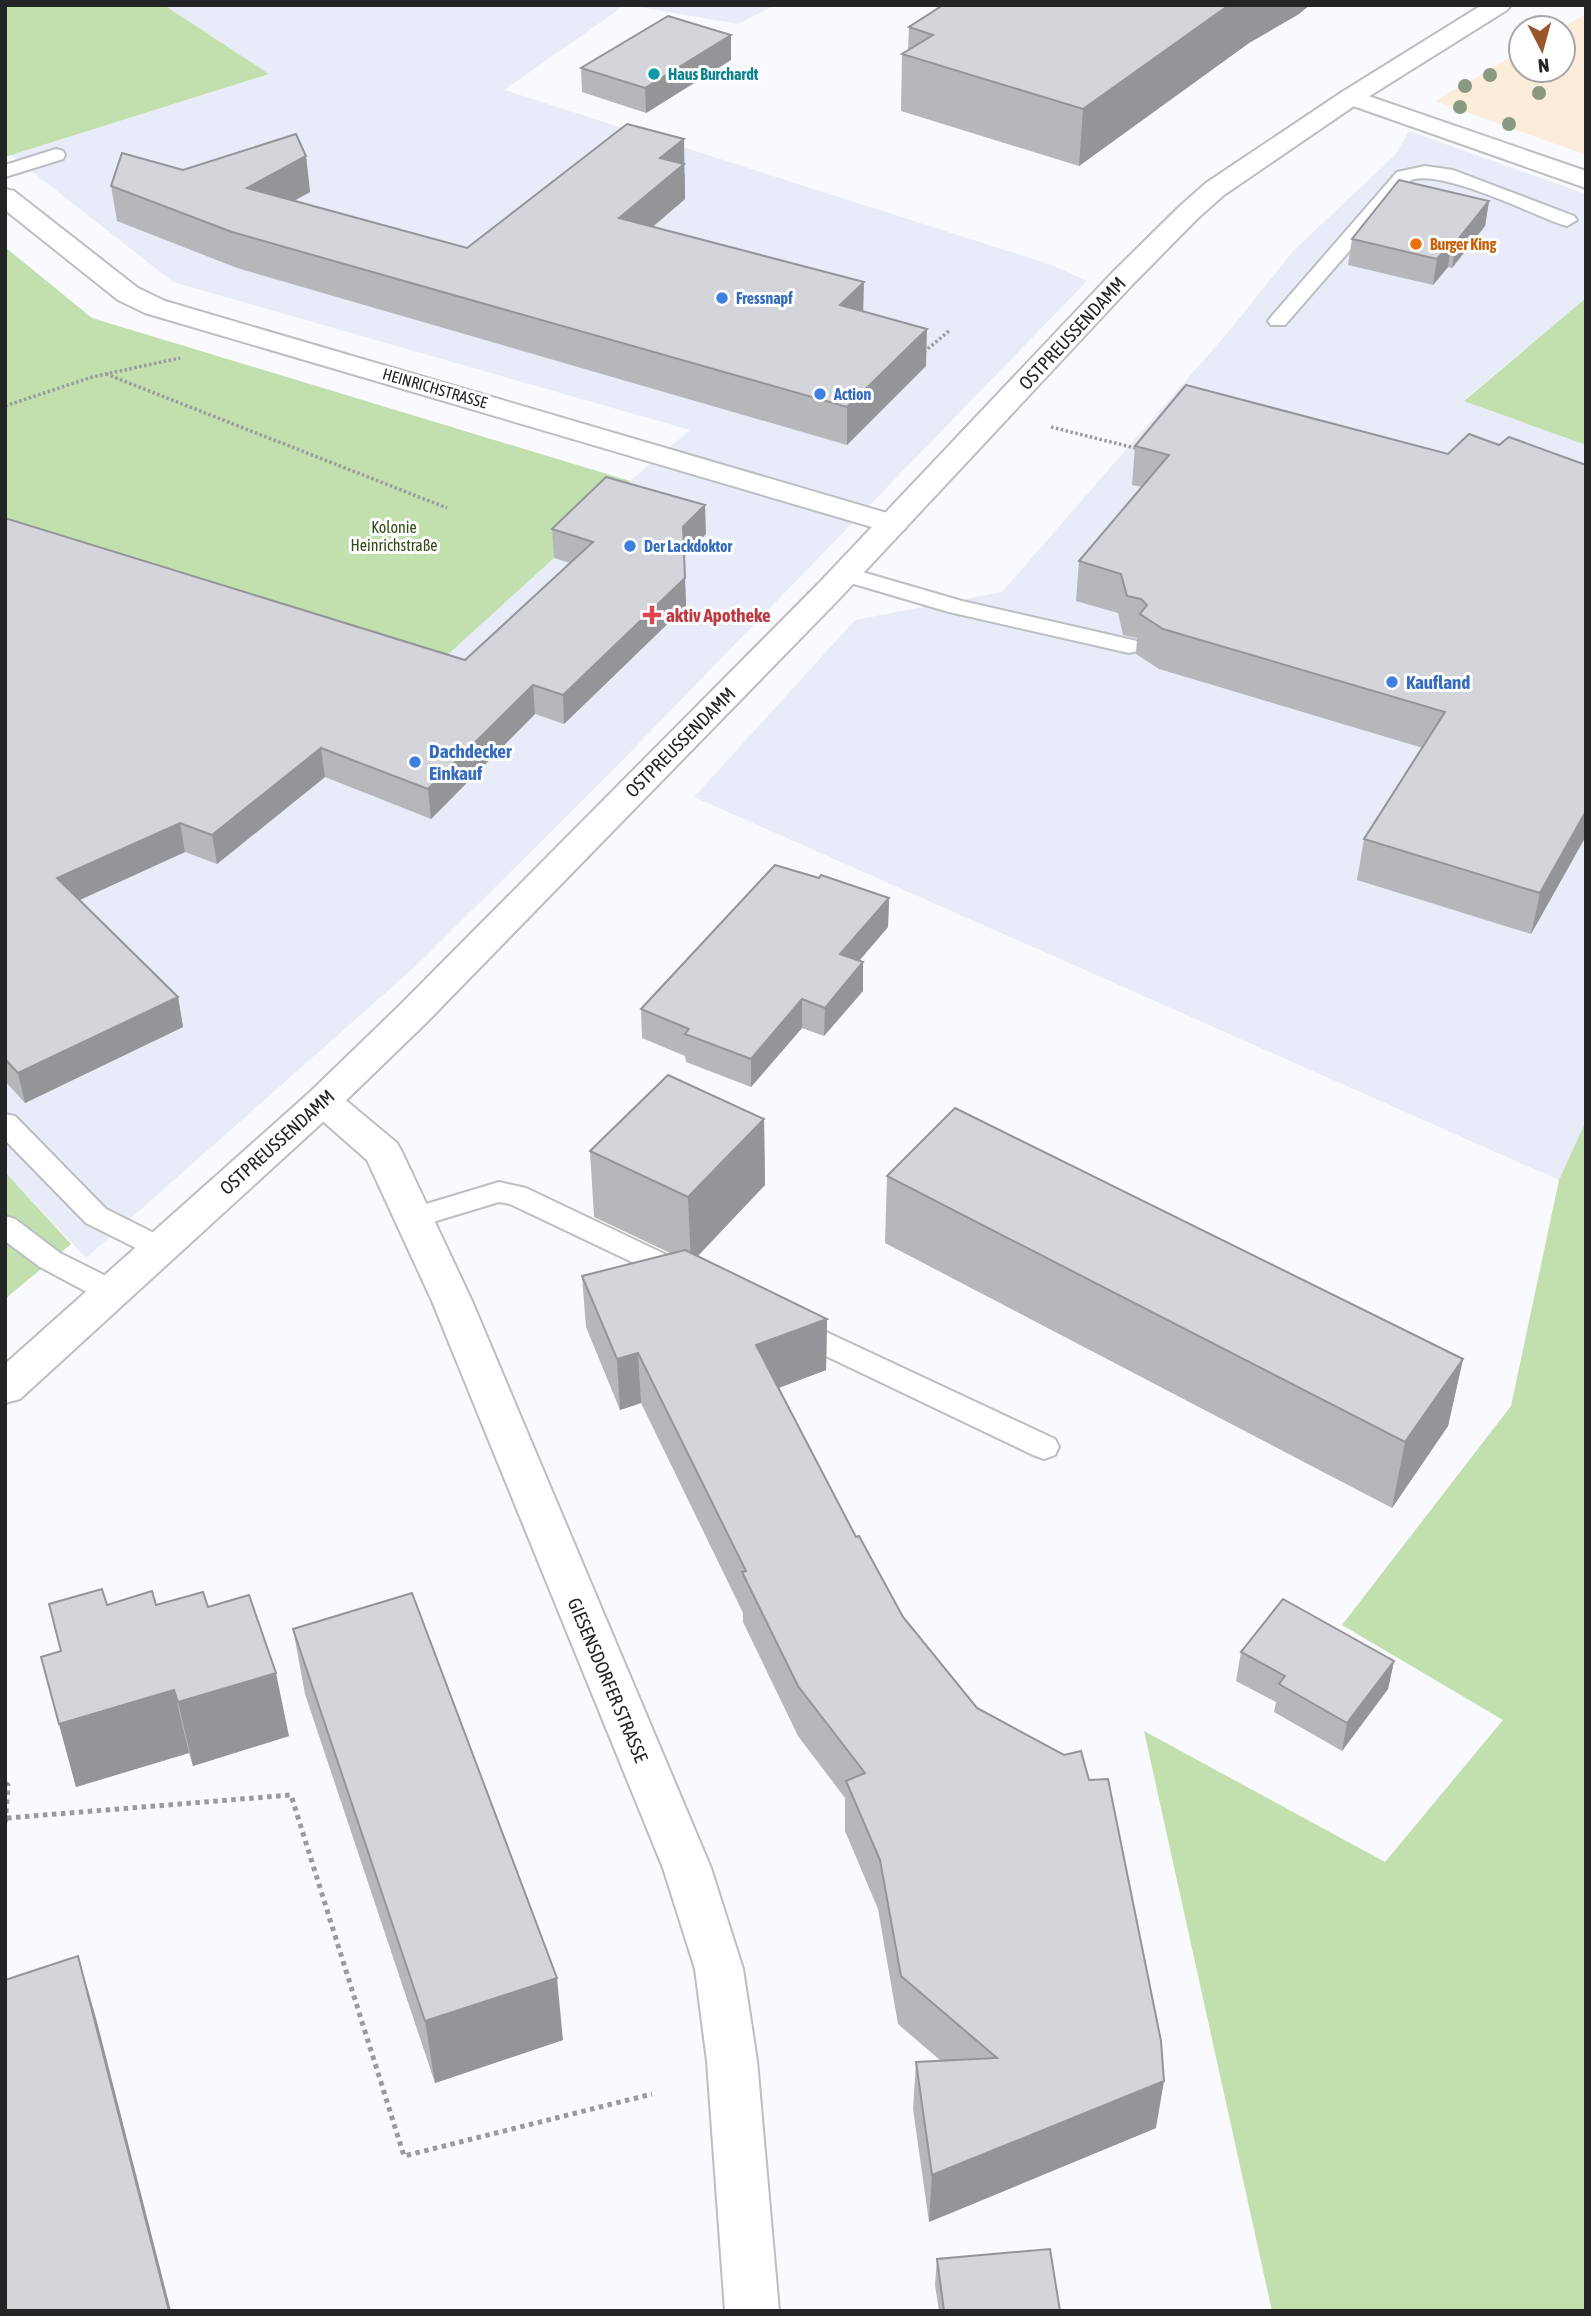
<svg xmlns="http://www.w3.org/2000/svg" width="1591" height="2316" font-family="'Asap Condensed',sans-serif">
	<rect width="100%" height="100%" fill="#f8faff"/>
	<!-- built -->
	<g fill="#e8ecf8">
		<path d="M164,5H625L504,90L1052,265L1087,281L616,767L418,964L86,1258L5,1172V517L423,677L630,481L690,430L173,282L11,155L268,74Z"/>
		<path d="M627,5H775L738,24Z"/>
		<path d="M1409,131L1586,194V298L1464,400L1586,445V1121L1559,1180L694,797L855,620L1002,592L1229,331L1293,251L1396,154Z"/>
	</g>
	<!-- education -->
	<path fill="#fcedda" d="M1586,14V155L1435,101L1521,51V70H1563L1561,28Z"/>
	<!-- green -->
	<g fill="#c2e0ad">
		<path d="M5,5H164L269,74L5,157Z"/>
		<path d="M5,247L92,318L630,481L554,558L423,677L5,517Z"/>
		<path d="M1586,298V445L1464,401Z"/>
		<path d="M1586,1121V2311H1272L1144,1731L1385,1862L1503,1720L1342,1625L1511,1406L1559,1180Z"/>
		<path d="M5,1172L71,1244L5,1299Z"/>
	</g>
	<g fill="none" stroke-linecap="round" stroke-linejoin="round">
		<!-- service casing -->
		<g stroke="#bcbec2" stroke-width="4">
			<g id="service">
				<path d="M56,149L63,151L65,155L63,159L5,177V165Z"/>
				<path d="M1425,166L1453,170L1574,216L1577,220L1567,226L1560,224C1528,212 1440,169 1411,180L1285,325H1271L1268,321L1271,317L1397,172Z"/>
				<path d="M845,567L962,601L1137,641L1141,646L1137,651L1129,653L949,612L837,579L834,574L837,569Z"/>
				<path d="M5,1114L15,1116L106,1209L170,1241L174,1248L170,1255L160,1258L150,1255L86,1223L5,1140Z"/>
				<path d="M499,1182L526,1188L692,1267L697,1274L692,1281L682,1284L672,1281L510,1204L499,1202L413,1228L403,1225L399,1218L403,1211Z"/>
				<path d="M5,1216L15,1219L60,1253L122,1284L127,1292L122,1300L112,1303L102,1300L40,1267L5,1241Z"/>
				<path d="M792,1316L1055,1439L1059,1447L1055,1455L1044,1459L1033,1455L782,1335L777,1327L782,1319Z"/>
			</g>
		</g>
		<!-- minor casing -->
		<g stroke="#bcbec2" stroke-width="4">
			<g id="minor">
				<path d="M1351,90L1586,171V188L1342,102L1339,97L1342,92Z"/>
				<path d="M5,189L14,191L138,288L165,301L904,518L908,524L904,530L893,533L882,530L145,313L118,300L5,210Z"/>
			</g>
		</g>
		<!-- tertiary casing -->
		<g stroke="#bcbec2" stroke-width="4">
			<path id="tertiary" d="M323,1088L336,1092L397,1143L402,1152L472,1301L711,1868L743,1969L757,2061L779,2311H725L707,2061L695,1969L663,1868L432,1301L367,1160L310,1110L304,1101L310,1092Z"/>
		</g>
		<!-- secondary casing -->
		<g stroke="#bcbec2" stroke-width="4">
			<path id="secondary" d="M1482,5H1511L1507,10L1360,102L1224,195L1198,218L1133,284L840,598L426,1023L336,1110L20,1399L5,1403V1364L310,1092L400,1005L818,584L1113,272L1180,206L1206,183L1342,92Z"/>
		</g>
		<!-- path-far1 -->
		<g stroke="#9a9b9f" stroke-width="3.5" stroke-dasharray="2.5 2.5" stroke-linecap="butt">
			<path d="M924,352L950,330"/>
			<path d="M106,374L447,508"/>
			<path d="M5,406L92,377L180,358"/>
			<path d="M1051,427L1139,449"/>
		</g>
		<!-- path -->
		<g stroke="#9a9b9f" stroke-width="5" stroke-dasharray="4.5 4.5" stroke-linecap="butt">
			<path d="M5,1783L8,1785L5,1826"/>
			<path d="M7,1818L291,1795L404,2156L652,2094"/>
		</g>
		<!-- service -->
		<use href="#service" fill="#fff" fill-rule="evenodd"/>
		<!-- minor -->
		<use href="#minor" fill="#fff" fill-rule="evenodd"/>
		<!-- tertiary -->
		<use href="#tertiary" fill="#fff" fill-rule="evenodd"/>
		<!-- secondary -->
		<use href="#secondary" fill="#fff" fill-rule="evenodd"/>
	</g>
	<!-- trees -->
	<g fill="#8a9a80">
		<circle cx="1490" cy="75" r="7"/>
		<circle cx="1465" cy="86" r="7"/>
		<circle cx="1539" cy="93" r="7"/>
		<circle cx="1460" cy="107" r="7"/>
		<circle cx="1509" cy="124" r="7"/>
	</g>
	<!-- wall -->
	<g fill="#b5b7bb">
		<path d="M1299,14L1249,43L1079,166L901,111L902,54L908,51L909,27Z"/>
		<path d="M731,35V60L646,113L582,92L581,68Z"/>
		<path d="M306,156L310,192L294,201L467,248L685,174V199L653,227L863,312L926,366L847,445L237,268L117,221L111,186L183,170Z"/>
		<path d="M1489,201L1485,226L1452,268L1448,267L1433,285L1348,265L1352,239Z"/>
		<path d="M1186,385L1586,836L1531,934L1357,880L1364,839L1423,748L1159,669L1136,654L1137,638L1123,635L1118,613L1076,601L1079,561L1142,487L1132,485L1135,446Z"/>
		<path d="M5,518L465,660L570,563L554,558L552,529L706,534L684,555L686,606L564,724L535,714L431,819L325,777L217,864L185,852L80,900L178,997L183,1027L25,1103L5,1081Z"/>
		<path d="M889,898L888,927L859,961L863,991L824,1036L802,1028L751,1087L686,1062L685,1056L642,1038L641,1009Z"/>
		<path d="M764,1119L765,1185L698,1256L827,1319L826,1370L779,1388L1156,2128L929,2222L913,2109L916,2062L941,2061L898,2024L878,1909L845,1831V1798L798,1736L743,1622V1613L641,1403L620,1410L586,1327L582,1276L670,1253L594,1217L590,1151Z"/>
		<path d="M887,1176L1463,1359L1448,1426L1392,1508L885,1243Z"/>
		<path d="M107,1605L208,1607L289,1736L193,1766L189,1753L76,1787L59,1724L61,1651Z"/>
		<path d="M293,1629L563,2040L435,2083L305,1694Z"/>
		<path d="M1241,1652L1394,1661L1388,1689L1342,1751L1274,1712L1276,1702L1236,1681Z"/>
		<path d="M937,2259L1060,2311H939L935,2285Z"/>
	</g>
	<!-- shaded-wall -->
	<g fill="#949599">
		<path d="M1229,5H1310L1299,14L1249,43L1079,166L1083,109Z"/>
		<path d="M731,35V60L646,113L645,88Z"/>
		<path d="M684,139L685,199L620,254L619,218L660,158Z"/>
		<path d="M306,156L310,192L252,223L247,188Z"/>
		<path d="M1489,201L1485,226L1452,268L1456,242Z"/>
		<path d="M1452,241L1448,267L1433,285L1437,259Z"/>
		<path d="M864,282L863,319L840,305Z"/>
		<path d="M927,329L926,366L847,445V407Z"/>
		<path d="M705,505L706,534L684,555L683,527Z"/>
		<path d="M685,578L686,606L564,724L563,695Z"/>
		<path d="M533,685L535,714L431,819L428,789Z"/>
		<path d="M321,748L325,777L217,864L212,835Z"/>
		<path d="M1586,811V836L1531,934L1540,893Z"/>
		<path d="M180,823L185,852L64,907L57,878Z"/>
		<path d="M889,898L888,927L840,983V954Z"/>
		<path d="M863,962V991L824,1036L825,1008Z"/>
		<path d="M178,997L183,1027L25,1103L18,1073Z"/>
		<path d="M802,999V1028L751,1087V1059Z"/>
		<path d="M764,1119L765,1185L691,1263L688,1197Z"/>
		<path d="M827,1319L826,1370L757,1396L756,1345Z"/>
		<path d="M638,1353L641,1403L620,1410L617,1359Z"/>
		<path d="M1463,1359L1448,1426L1392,1508L1405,1442Z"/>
		<path d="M1394,1661L1388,1689L1342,1751L1347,1723Z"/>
		<path d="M276,1673L289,1736L193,1766L178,1702Z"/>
		<path d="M174,1690L189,1753L76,1787L59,1724Z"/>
		<path d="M78,1956L96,2018L171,2311H169Z"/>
		<path d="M557,1978L563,2040L435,2083L425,2021Z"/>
		<path d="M1164,2081L1156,2128L929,2222L932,2175Z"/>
	</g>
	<!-- building -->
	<g fill="#d3d5da" stroke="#949599" stroke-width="2">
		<path d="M943,5H1229L1083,109L902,54L933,35L909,27Z"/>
		<path d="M668,16L731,35L645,88L581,68Z"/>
		<path d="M627,124L684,139L660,158L684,164L619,218L864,282L840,305L927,329L847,407L232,232L111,186L122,153L183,170L296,134L306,156L247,188L467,248Z"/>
		<path d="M1399,180L1489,201L1456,242L1452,241L1437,259L1352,239Z"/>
		<path d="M1186,385L1448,454L1469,434L1499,445L1509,437L1586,465V811L1540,893L1364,839L1445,712L1163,629L1140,614L1147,605L1141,599L1127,596L1121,574L1079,561L1169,455L1135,446Z"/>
		<path d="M606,477L705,505L683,527L685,578L563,695L533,685L428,789L321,748L212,835L180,823L57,878L178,997L18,1073L5,1059V518L465,660L593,542L552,529Z"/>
		<path d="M775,865L819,878L821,875L889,898L840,954L863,962L825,1008L802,999L751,1059L685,1034L689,1029L641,1009Z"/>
		<path d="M668,1075L764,1119L688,1197L590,1151Z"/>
		<path d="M955,1108L1463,1359L1405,1442L887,1176Z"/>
		<path d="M685,1250L827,1319L756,1345L856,1537L859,1536L903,1617L977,1708L1064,1755L1081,1751L1089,1780L1108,1779L1161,2041L1164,2081L932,2175L916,2062L997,2058L901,1976L880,1860L846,1781L865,1773L798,1686L742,1572L746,1571L638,1353L617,1359L582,1276Z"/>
		<path d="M102,1589L107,1605L152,1591L156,1605L203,1592L208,1607L249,1595L276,1673L178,1702L174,1690L59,1724L41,1657L61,1651L49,1604Z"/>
		<path d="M412,1593L557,1978L425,2021L293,1629Z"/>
		<path d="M1283,1599L1394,1661L1347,1723L1279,1684L1285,1676L1241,1652Z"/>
		<path d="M78,1956L169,2311H6L5,2305V1980Z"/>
		<path d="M1050,2249L1060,2311H944L937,2259Z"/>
	</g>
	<!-- markers -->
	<circle fill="#0f9aa8" stroke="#fff" stroke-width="2.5" cx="654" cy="74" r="7"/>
	<circle fill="#e8710a" stroke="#fff" stroke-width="2.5" cx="1416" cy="244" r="7"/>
	<g fill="#3f7fe0" stroke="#fff" stroke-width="2.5">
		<circle cx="722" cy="298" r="7"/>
		<circle cx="820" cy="394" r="7"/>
		<circle cx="630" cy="546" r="7"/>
		<circle cx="1392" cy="682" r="7"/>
		<circle cx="415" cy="762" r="7"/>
	</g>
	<path fill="#e0444e" stroke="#fff" stroke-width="2.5" d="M648.5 604.5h7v7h7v7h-7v7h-7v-7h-7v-7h7z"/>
	<g text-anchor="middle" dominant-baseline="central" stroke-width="6" stroke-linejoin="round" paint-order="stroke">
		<!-- far-culture labels -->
		<g font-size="16" font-weight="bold" fill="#0d838f" stroke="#fff" text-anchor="start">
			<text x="668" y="74">Haus Burchardt</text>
		</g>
		<!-- far-food labels -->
		<g font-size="16" font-weight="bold" fill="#c56008" stroke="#fff" text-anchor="start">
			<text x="1430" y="244">Burger King</text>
		</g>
		<!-- far-shop labels -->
		<g font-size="16" font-weight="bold" fill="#366cbe" stroke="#fff" text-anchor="start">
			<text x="736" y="298">Fressnapf</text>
			<text x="834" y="394">Action</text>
			<text x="644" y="546">Der Lackdoktor</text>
		</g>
		<!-- far-street labels -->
		<g font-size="16" fill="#232426" stroke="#fff">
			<text transform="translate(435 388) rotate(16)">HEINRICHSTRASSE</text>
		</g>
		<!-- far-park labels -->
		<g font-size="16" fill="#304b18" stroke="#fff">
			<text x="394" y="527">Kolonie<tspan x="394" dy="18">Heinrichstraße</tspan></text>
		</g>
		<!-- street labels -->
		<g font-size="19" fill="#232426" stroke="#fff">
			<text transform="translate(1072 333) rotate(-47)">OSTPREUSSENDAMM</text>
			<text transform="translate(680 742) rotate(-45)">OSTPREUSSENDAMM</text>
			<text transform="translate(277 1142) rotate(-42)">OSTPREUSSENDAMM</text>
			<text transform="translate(608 1680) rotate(67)">GIESENSDORFER STRASSE</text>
		</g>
		<!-- health labels -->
		<g font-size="19" font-weight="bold" fill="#be3a42" stroke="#fff" text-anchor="start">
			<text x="666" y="615">aktiv Apotheke</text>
		</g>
		<!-- shop labels -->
		<g font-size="19" font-weight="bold" fill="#366cbe" stroke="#fff" text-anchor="start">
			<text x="1406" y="682">Kaufland</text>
			<text x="429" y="751">Dachdecker<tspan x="429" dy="22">Einkauf</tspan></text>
		</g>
	</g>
	<!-- border -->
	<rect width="1591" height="2316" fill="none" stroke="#232426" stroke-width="14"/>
	<!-- north arrow -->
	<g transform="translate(1542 49) rotate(174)"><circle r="33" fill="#ffffff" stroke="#a7a7a8" stroke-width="2"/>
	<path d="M0-5L12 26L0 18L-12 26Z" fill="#9a552a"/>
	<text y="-10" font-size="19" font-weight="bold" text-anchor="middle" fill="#232426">N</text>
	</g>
</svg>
